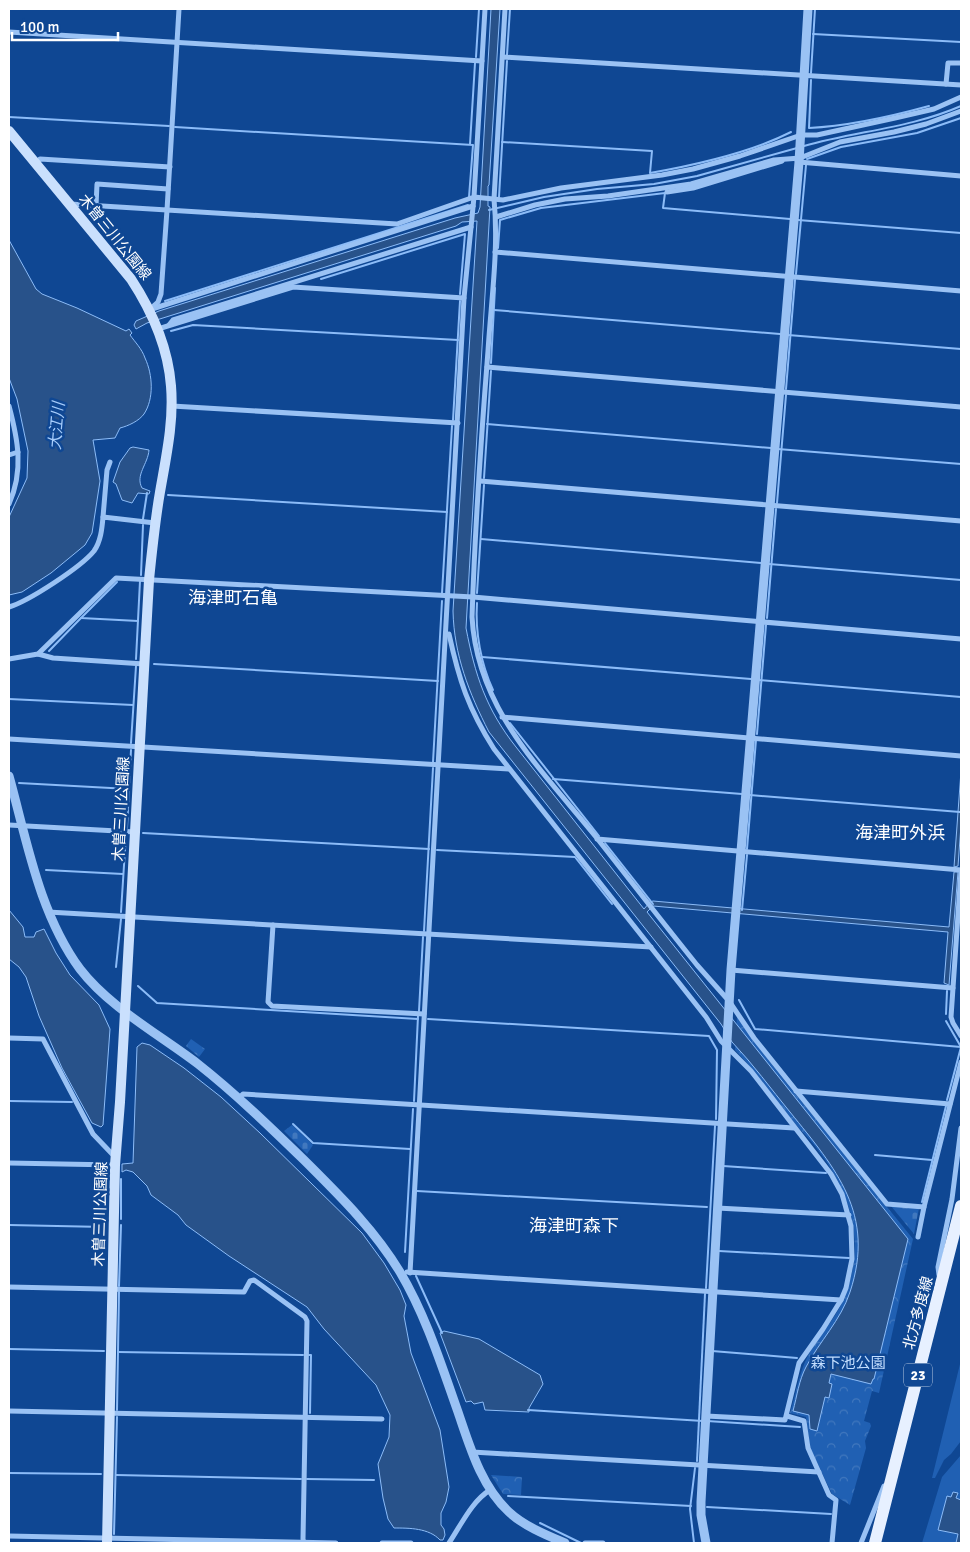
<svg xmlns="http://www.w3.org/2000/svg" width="970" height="1552" font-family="Signika,'Noto Sans JP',sans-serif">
	<defs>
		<pattern id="forest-crowns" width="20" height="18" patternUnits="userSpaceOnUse" patternTransform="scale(1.25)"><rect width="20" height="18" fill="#2060b3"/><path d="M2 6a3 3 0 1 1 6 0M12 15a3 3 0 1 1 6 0" fill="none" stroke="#4178be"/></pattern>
		<pattern id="cemetery-stones" width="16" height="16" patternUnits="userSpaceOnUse" patternTransform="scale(1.25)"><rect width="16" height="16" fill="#2060b3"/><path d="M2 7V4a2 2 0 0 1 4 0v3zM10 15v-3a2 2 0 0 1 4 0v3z" fill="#4178be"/></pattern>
	</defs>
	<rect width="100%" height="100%" fill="#0f4793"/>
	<!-- grass -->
	<g fill="#2060b3">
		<path d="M961,1360V1441L951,1454L944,1460L935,1478H932Z"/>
		<path d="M961,1455V1500L956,1498L957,1493L951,1497L938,1530L959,1534L956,1543H922L942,1477Z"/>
	</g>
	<!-- forest -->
	<g fill="url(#forest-crowns)">
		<path d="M737,1016L753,1040L785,1081L913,1239L879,1393L872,1391L864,1421L870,1423L871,1426L865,1441L866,1448L850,1505L832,1494L810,1448L806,1417L790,1413C795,1397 798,1378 805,1362C815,1339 835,1321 844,1298C867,1242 851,1192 815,1146C810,1139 803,1133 797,1126C776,1101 758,1074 735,1050Z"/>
		<path d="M491,1475L522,1477L521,1495L503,1494Z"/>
	</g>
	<!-- cemetery -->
	<g fill="url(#cemetery-stones)">
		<path d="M191,1039L205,1049L199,1057L186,1046Z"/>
		<path d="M292,1125L313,1145L307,1154L284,1131Z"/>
		<path d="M891,1206L919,1208L914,1234Z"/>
	</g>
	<!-- water -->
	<g fill="#28528a" stroke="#8cbcf8">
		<path d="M491,9H500L489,185L488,186V206L490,207L466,628C475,675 486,709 516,747L644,909L650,902L653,901L949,927L954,872H958L949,985L944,983L948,932L653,906L647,912L908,1239L874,1379H873L871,1384L831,1374L829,1383L832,1384L829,1398L825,1397L817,1431L810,1429L809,1415L793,1411C797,1396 799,1380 806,1367C819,1342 841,1320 850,1292C876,1214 836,1169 790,1112C771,1089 753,1064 732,1042L721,1024L489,732C469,693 454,655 453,611L477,221L462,222L456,226L147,323L136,329L134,325L136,321L159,311L455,218L478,213L480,207Z"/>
		<path d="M9,240L36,289L42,294L77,308L126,331L129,329L132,333L130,335C135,342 142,349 145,358C153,375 154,399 144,414C139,421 128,426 120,428L115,438L93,440L100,481L92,533L85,545L51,573L22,592L9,595V517L27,478L28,451L17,399L9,378Z"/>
		<path d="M133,447L149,450C148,464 135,475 142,488L150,491L149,494L138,493L132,503L122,500L116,484L113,482L120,462L130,448Z"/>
		<path d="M961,771V825L958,866L954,867Z"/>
		<path d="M9,910L23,927L25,937H34L36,932L44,929L56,953L70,975L99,1005L110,1029L103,1125L101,1127L92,1123L62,1068L39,1016L26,977L19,967L9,959Z"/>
		<path d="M142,1043L150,1045L184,1068L221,1097L260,1133L362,1233L384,1263L400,1290L406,1305L404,1316L411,1353L440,1430L449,1487L446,1502L441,1513V1525L444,1529L445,1535L443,1540H440C429,1528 409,1528 394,1528L388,1519L383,1498L378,1464L389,1437L390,1415L376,1385L324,1329L307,1307L229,1256L186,1225L178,1215L151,1195L147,1186L133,1172L126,1170L122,1172V1164L133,1163L137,1047Z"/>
		<path d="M444,1331L479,1339L540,1375L543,1384L529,1408V1412L485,1410L483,1402L474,1404L471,1401L466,1402L440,1333Z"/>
		<path d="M953,1492L958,1493L956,1498L961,1500V1543H956L958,1534L938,1530L947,1496L951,1497Z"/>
	</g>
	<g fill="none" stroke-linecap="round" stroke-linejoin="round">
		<!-- stream -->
		<g stroke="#8cbcf8" stroke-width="2">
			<path d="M813,34L961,42"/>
			<path d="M507,55L510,9"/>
			<path d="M476,57L479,9"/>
			<path d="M811,73L815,9"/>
			<path d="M811,80L809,128C850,126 889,117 929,106"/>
			<path d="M9,117L169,126"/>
			<path d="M175,127L473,145L469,197"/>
			<path d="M502,142L652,151L650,173C695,165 750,153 791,132"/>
			<path d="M470,144L475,63"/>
			<path d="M804,146C857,131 911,128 961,106"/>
			<path d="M807,159L841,147L917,133L961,118"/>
			<path d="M499,197L507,61"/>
			<path d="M489,210L544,197L597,189L654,184L697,176L797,148"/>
			<path d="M798,220L961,233"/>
			<path d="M498,248L500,220L541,208L665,193L663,208L790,219"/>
			<path d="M796,274L806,165"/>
			<path d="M321,279L465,234L460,294"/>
			<path d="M165,301L468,205"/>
			<path d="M494,310L780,334"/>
			<path d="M171,331L193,325L458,340"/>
			<path d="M788,335L961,349"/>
			<path d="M491,363L495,288"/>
			<path d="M786,389L795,280"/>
			<path d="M453,420L460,301"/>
			<path d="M487,424L771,448"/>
			<path d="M778,449L961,464"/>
			<path d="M484,478L491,371"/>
			<path d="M168,495L447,512"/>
			<path d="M777,503L786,395"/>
			<path d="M143,519L147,493"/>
			<path d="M481,539L761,563"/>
			<path d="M769,564L961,580"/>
			<path d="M141,575L143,525"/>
			<path d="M117,582L81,618L138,621"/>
			<path d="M442,593L452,426"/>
			<path d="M477,593L484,485"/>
			<path d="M477,603C475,632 481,664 493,690"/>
			<path d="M767,618L776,509"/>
			<path d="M49,651L81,618"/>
			<path d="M482,657L751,679"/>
			<path d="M136,659L140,581"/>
			<path d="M154,664L438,681"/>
			<path d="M759,680L961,697"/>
			<path d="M9,699L133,705"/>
			<path d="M510,723L599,836"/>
			<path d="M757,734L766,625"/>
			<path d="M131,743L136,666"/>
			<path d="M433,762L442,601"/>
			<path d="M553,779L742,794"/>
			<path d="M19,783L129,789"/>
			<path d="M750,795L960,812"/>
			<path d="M127,828L131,750"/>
			<path d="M143,833L429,849"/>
			<path d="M605,843L653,904"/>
			<path d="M747,849L756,740"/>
			<path d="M437,850L575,857L612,904"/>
			<path d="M46,870L123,874"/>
			<path d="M742,910L747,855"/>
			<path d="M121,912L126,834"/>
			<path d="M424,931L433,768"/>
			<path d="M116,967L121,919"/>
			<path d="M138,986L157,1003L418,1019"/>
			<path d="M739,1000L755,1029L961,1047"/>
			<path d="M419,1011L423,937"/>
			<path d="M946,1014L947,991"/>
			<path d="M428,1019L709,1036L717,1050L716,1119"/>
			<path d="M946,1021L961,1047L947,1100"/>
			<path d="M9,1101L72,1102"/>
			<path d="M414,1101L418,1016"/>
			<path d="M293,1124L313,1143L410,1149"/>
			<path d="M875,1155L932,1160"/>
			<path d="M723,1166L826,1173"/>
			<path d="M121,1179V1219"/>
			<path d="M417,1191L707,1207"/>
			<path d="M922,1202L946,1106"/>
			<path d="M9,1225L105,1227"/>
			<path d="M719,1251L849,1258"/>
			<path d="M405,1252L413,1109"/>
			<path d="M416,1276L442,1333"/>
			<path d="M119,1286L121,1225"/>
			<path d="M706,1288L715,1126"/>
			<path d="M9,1349L104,1351"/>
			<path d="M712,1351L797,1358"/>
			<path d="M118,1352L303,1355"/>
			<path d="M309,1355H311L310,1413"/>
			<path d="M117,1410L119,1292"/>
			<path d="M528,1410L703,1421"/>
			<path d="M707,1421L800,1427"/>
			<path d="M697,1461L705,1294"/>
			<path d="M9,1473L101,1474"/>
			<path d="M116,1475L301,1479"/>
			<path d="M307,1479L374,1480"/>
			<path d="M508,1496L691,1506"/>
			<path d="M707,1507L831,1514"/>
			<path d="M540,1523L581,1543"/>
			<path d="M114,1534L117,1417"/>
			<path d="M694,1543L690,1509L695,1468"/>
		</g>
		<!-- minor -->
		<g stroke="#9ac2f4" stroke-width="5">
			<path d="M505,9L494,199C499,249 491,301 488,351C481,439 475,528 472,617C477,709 541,769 596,837C630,880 663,923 697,965L729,1001L754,1038L887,1204L924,1207"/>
			<path d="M9,32L482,61"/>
			<path d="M503,57L961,85"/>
			<path d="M946,84L948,63H961"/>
			<path d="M799,162L961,176"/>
			<path d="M35,163L40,159L170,167"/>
			<path d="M667,192L693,188L782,161"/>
			<path d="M70,204L167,210L179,9"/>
			<path d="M96,206L97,184L168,189"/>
			<path d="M496,217L535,205L565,199L608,196L691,184L774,160L800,158L840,142L894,132L926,124L961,111"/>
			<path d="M495,252L961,291"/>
			<path d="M152,309L473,206"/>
			<path d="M149,310L158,302L161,294L167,210L397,224L474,197L485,9"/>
			<path d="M169,325L173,320L471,227"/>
			<path d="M158,329L293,287L464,298"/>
			<path d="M487,367L961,407"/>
			<path d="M9,406C18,440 24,470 9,504"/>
			<path d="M172,406L458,423"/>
			<path d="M9,455L18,452"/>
			<path d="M480,481L961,521"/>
			<path d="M103,517L107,470L110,462"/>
			<path d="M9,607C29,601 81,567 94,551C101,541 102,528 103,517L155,523"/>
			<path d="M449,634C459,680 468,708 494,749L706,1017L721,1041L751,1071L831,1174L842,1194L851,1226L852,1259L846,1288L841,1300L823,1329L799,1363L785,1420L706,1416"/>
			<path d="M38,654L53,658L144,664"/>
			<path d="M9,659L38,654L116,578L473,597L961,639"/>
			<path d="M502,717L961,756"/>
			<path d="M9,739L509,769"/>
			<path d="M9,825L135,832"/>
			<path d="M597,839L961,870"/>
			<path d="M961,871L951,1017L953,1023L961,1036"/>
			<path d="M48,912L651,947"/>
			<path d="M273,925L268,1002L272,1006L424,1014"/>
			<path d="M731,970L953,988"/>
			<path d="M9,1038L43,1039L93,1134L115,1157"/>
			<path d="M796,1091L950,1104"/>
			<path d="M239,1098L243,1094L794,1128"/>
			<path d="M9,1163L115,1165"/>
			<path d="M717,1208L849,1215"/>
			<path d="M918,1237L924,1207L961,1062"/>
			<path d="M407,1272L841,1300"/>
			<path d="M410,1273L464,298L474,197L503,200L561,188L662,175L693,169L740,156L801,135H817L895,118L934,109L961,97"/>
			<path d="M939,1275L938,1267L952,1199L961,1128"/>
			<path d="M9,1287L244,1292L250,1281L254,1280L305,1317L307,1321L303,1539L304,1543"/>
			<path d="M9,1411L382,1419"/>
			<path d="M787,1416L804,1421L808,1448L829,1495L836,1500L832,1543"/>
			<path d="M472,1452L819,1472"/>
			<path d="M9,1536L336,1543"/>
			<path d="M382,1543H411"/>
			<path d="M449,1543C461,1525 472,1501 490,1490"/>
			<path d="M585,1543H603"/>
			<path d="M861,1543L884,1486"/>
		</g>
		<!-- tertiary -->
		<g stroke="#9ac2f4" stroke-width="9">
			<path d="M9,776C27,841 39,913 80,969C109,1007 160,1035 198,1064C236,1094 270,1127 304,1160C339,1195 374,1229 400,1272C426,1316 441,1364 458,1412C470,1447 481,1486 509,1512C524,1526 546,1535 565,1543"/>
			<path d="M706,1543L701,1515V1502L731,970L799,162L808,9"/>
		</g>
		<!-- secondary -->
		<path stroke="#cae0fd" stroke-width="10" d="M9,131L131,279C152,311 168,347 171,386C174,422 166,457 160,492C155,521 152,550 149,580L120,1102L115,1165L107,1543"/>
		<!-- primary -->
		<path stroke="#e7f0ff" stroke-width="12" d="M875,1543L961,1206"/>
	</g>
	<g text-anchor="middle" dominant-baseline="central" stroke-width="5" stroke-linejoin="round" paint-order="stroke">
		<!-- shield labels -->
		<rect fill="#0f4793" stroke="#b7c8df" stroke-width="1" x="904" y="1363.5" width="28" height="23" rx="4"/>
		<g font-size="14" font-weight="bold" fill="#fff">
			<text x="918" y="1375">23</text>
		</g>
		<!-- street labels -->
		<g font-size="15" fill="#fff" stroke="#0f4793">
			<text transform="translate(115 237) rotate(51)">木曽三川公園線</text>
			<text transform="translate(121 809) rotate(-87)">木曽三川公園線</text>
			<text transform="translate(100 1214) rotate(-88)">木曽三川公園線</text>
			<text transform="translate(918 1313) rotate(-75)">北方多度線</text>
		</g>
		<!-- park labels -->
		<g font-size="15" fill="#c2ddfe" stroke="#0f4793">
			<text x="848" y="1363">森下池公園</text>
		</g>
		<!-- water labels -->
		<g font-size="16" font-style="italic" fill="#a6ccfb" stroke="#0f4793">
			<text transform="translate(57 426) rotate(-85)">大江川</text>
		</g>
		<!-- quarter labels -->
		<g font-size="18" fill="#fff" stroke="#0f4793">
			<text x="233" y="598">海津町石亀</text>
			<text x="900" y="833">海津町外浜</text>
			<text x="574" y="1226">海津町森下</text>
		</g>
	</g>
	<!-- border -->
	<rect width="970" height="1552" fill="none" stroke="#ffffff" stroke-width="20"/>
	<!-- scale -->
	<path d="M12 32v8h106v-8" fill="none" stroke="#ffffff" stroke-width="2.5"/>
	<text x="20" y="32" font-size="15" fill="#ffffff" stroke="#0f4793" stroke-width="4" paint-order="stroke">100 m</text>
</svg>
